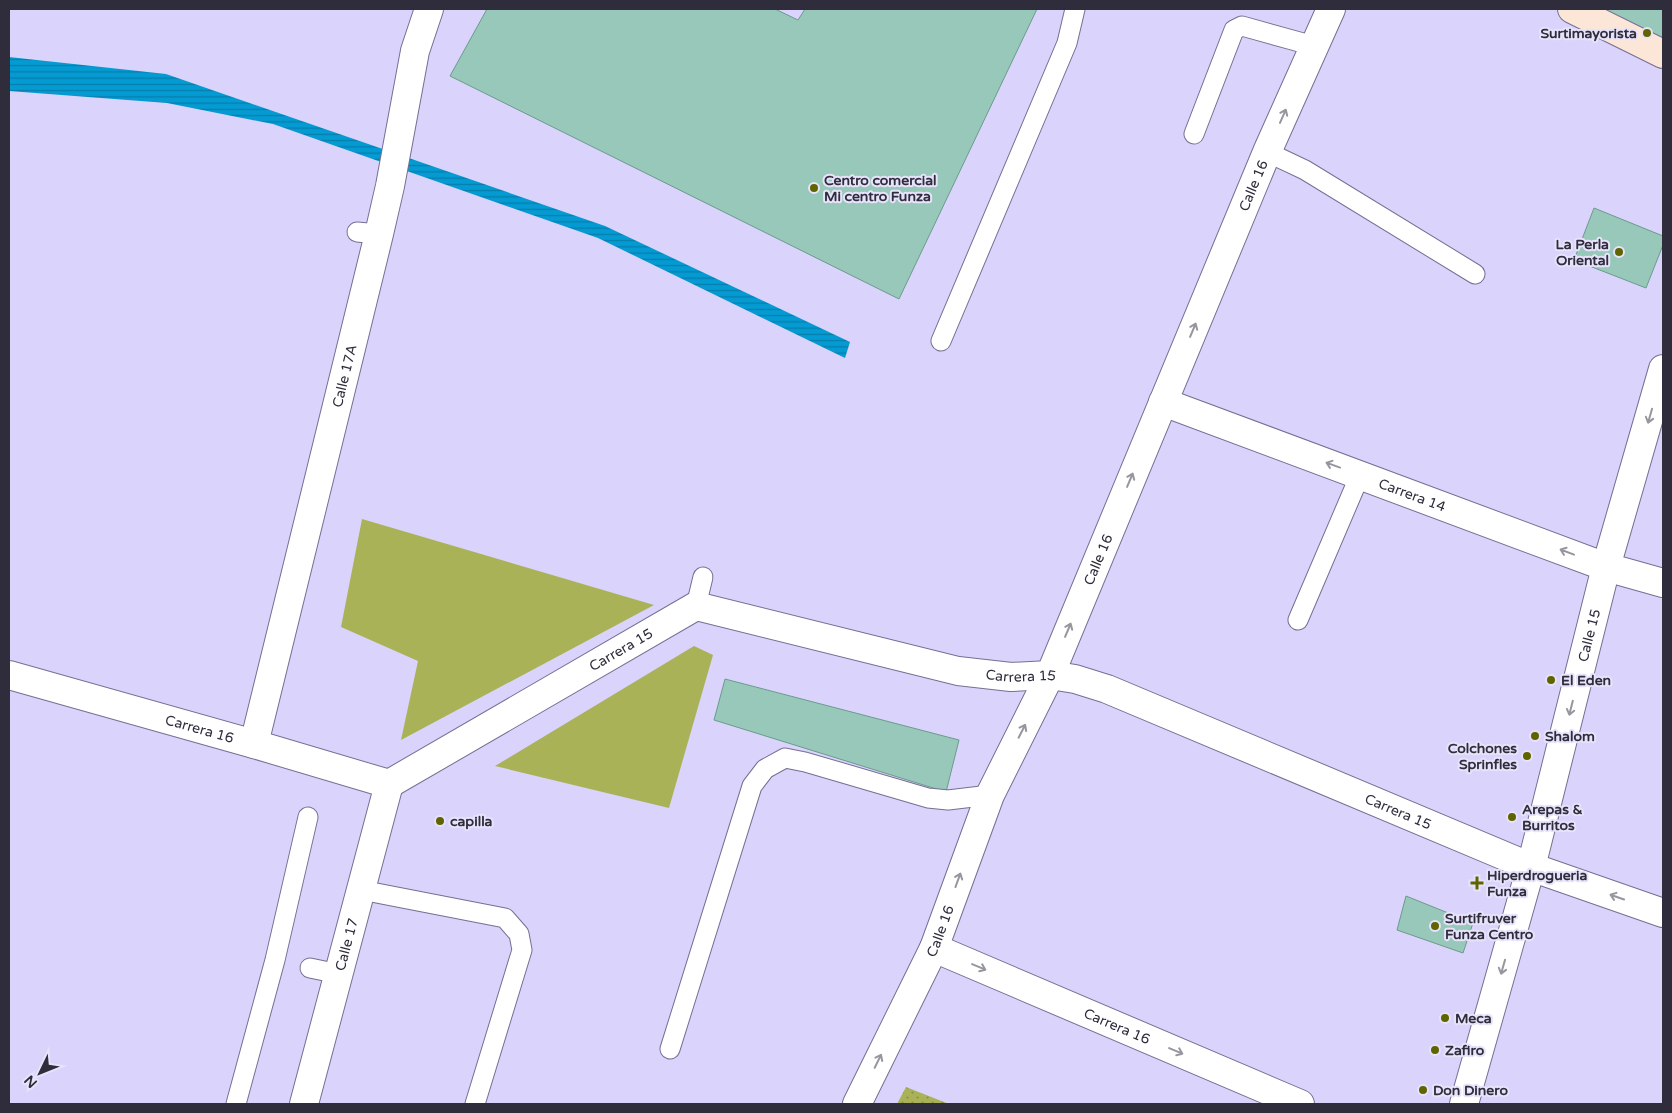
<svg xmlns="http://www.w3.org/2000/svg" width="1672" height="1113" font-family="'Varela Round',sans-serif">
	<defs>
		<pattern id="grass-dots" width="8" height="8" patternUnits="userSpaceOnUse" patternTransform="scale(1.25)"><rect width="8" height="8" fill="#aab258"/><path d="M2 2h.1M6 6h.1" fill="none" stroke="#8b914a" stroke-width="1.8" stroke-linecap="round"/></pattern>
		<pattern id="water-rules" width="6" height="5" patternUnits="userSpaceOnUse" patternTransform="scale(1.25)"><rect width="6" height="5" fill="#049ad2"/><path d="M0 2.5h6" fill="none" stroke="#067eac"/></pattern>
	</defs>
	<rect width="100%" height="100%" fill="#dad3fb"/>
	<!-- grass -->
	<path fill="url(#grass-dots)" d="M906,1087L949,1104H897Z"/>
	<!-- park -->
	<g fill="#aab258">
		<path d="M362,519L654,605L401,740L418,661L341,627Z"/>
		<path d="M694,646L713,655L669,808L495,766Z"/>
	</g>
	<!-- water -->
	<path fill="url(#water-rules)" d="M9,57L166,74L605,226L850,342L845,358L598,238L273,124L167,103L9,91Z"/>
	<!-- building -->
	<g fill="#97c8b9" stroke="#6b9b8d">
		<path d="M487,9H775L798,20L805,9H1037L899,299L450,76Z"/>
		<path d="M1603,9H1663V46L1598,20Z"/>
		<path d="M1594,208L1663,236V245L1646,288L1574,260Z"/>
		<path d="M725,679L959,740L946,792L714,720Z"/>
		<path d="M1406,896L1473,923L1463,953L1397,930Z"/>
	</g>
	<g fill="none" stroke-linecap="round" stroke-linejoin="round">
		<!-- service casing -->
		<g stroke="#766f93" stroke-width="21">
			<g id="service">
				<path d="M1194,134L1234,30L1242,26L1314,46"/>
				<path d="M1267,152L1305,170L1475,274"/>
				<path d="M357,232L379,234"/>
				<path d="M941,341L1067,43L1075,9"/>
				<path d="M696,606L703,577"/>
				<path d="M1298,620L1360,475"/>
				<path d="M361,890L505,918L519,934L522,950L475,1104"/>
				<path d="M310,968L339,974"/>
				<path d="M670,1049L752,786L765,769L785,758L805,762L928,798L948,800L990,795"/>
				<path d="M236,1104L275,960L308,817"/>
			</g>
		</g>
		<!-- minor casing -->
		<g stroke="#766f93" stroke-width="30">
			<g id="minor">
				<path id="s1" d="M1163,402L1606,567L1663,583"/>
				<path id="s2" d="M9,675L254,744L389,784"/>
				<path id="s3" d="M254,744L379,234L390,186L415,51L429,9"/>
				<path id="s4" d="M389,784L696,606L958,671L1011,677L1050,675L1075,679L1107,689L1531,867L1663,913"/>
				<path id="s5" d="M934,948L1300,1104"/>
				<path id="s6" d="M304,1104L389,784"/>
			</g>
		</g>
		<!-- tertiary casing -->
		<g stroke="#766f93" stroke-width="30">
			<g id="tertiary">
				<path id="s7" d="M857,1104L934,948L990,795L1050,675L1267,152L1331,9"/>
				<path id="s8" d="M1464,1104L1531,867L1606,567L1663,369"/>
			</g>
		</g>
		<!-- secondary casing -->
		<g stroke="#766f93" stroke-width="30">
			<path id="secondary" d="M1572,9L1663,54"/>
		</g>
		<!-- service -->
		<use href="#service" stroke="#fff" stroke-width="19"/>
		<!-- minor -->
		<use href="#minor" stroke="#fff" stroke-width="28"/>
		<!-- tertiary -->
		<use href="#tertiary" stroke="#fff" stroke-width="28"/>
		<!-- secondary -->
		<use href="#secondary" stroke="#fce6d7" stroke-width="28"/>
	</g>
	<!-- one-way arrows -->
	<defs><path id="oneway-shaft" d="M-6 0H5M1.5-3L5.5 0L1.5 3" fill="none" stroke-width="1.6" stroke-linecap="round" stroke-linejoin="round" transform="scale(1.25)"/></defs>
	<g stroke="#97969e">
		<use href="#oneway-shaft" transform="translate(1283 116) rotate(-66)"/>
		<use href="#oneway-shaft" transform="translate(1193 330) rotate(-67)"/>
		<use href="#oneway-shaft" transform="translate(1650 416) rotate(106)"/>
		<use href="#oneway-shaft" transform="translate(1333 465) rotate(-160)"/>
		<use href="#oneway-shaft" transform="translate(1130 480) rotate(-67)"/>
		<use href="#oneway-shaft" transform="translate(1567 552) rotate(-159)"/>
		<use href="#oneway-shaft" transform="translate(1068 630) rotate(-67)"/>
		<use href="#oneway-shaft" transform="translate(1571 708) rotate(104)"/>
		<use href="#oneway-shaft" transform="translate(1022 731) rotate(-63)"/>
		<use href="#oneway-shaft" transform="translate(958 880) rotate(-70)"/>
		<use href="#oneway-shaft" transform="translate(1617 897) rotate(-161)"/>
		<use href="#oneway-shaft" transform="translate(979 967) rotate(23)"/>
		<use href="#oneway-shaft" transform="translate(1503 967) rotate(106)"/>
		<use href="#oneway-shaft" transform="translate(1176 1051) rotate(23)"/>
		<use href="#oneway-shaft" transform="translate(878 1061) rotate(-64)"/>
	</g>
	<!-- markers -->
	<g fill="#5f6401" stroke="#e7e3fb" stroke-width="2">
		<circle cx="1647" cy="33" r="5"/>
		<circle cx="814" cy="188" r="5"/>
		<circle cx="1619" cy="252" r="5"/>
		<circle cx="1551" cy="680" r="5"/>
		<circle cx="1535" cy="736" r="5"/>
		<circle cx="1527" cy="756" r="5"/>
		<circle cx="1512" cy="817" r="5"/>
		<circle cx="440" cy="821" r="5"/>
		<path d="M1474.5 875.5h5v5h5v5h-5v5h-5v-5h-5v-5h5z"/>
		<circle cx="1435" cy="926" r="5"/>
		<circle cx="1445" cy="1018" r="5"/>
		<circle cx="1435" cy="1050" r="5"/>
		<circle cx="1423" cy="1090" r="5"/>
	</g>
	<g text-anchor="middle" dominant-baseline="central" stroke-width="4" stroke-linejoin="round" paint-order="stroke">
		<!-- poi labels -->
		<g font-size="14" font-weight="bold" fill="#2f2c3c" stroke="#e7e3fb" text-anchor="start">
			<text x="1637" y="33" text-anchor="end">Surtimayorista</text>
			<text x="824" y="180">Centro comercial<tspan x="824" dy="16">Mi centro Funza</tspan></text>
			<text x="1609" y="244" text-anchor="end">La Perla<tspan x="1609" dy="16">Oriental</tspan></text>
			<text x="1561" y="680">El Eden</text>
			<text x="1545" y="736">Shalom</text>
			<text x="1517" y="748" text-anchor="end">Colchones<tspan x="1517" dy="16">Sprinfles</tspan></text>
			<text x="1522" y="809">Arepas &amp;<tspan x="1522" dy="16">Burritos</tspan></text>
			<text x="450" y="821">capilla</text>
			<text x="1487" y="875">Hiperdrogueria<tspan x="1487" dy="16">Funza</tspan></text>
			<text x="1445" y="918">Surtifruver<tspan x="1445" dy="16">Funza Centro</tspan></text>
			<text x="1455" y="1018">Meca</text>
			<text x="1445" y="1050">Zafiro</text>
			<text x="1433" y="1090">Don Dinero</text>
		</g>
		<!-- street labels -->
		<g font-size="14" fill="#2f2c3c" stroke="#e7e3fb">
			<text stroke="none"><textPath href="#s7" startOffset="1001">Calle 16</textPath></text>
			<text stroke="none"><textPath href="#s3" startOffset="379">Calle 17A</textPath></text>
			<text stroke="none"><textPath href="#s1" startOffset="266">Carrera 14</textPath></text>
			<text stroke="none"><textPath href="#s7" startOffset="596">Calle 16</textPath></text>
			<text stroke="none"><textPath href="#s8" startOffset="485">Calle 15</textPath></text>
			<text stroke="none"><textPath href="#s4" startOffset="268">Carrera 15</textPath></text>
			<text stroke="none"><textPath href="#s4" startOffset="688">Carrera 15</textPath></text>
			<text stroke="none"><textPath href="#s2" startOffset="198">Carrera 16</textPath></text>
			<text stroke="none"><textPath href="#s4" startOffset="1092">Carrera 15</textPath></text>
			<text stroke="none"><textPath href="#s7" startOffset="192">Calle 16</textPath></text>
			<text stroke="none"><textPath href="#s6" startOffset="165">Calle 17</textPath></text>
			<text stroke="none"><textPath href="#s5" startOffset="199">Carrera 16</textPath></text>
		</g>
	</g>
	<!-- border -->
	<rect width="1672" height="1113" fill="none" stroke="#2f2c3c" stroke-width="20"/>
	<!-- north arrow -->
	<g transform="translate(40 1073) rotate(227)" stroke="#e7e3fb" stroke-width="4" paint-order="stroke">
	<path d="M0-4L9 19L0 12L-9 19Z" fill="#2f2c3c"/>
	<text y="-8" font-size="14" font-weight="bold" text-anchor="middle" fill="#2f2c3c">N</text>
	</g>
</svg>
